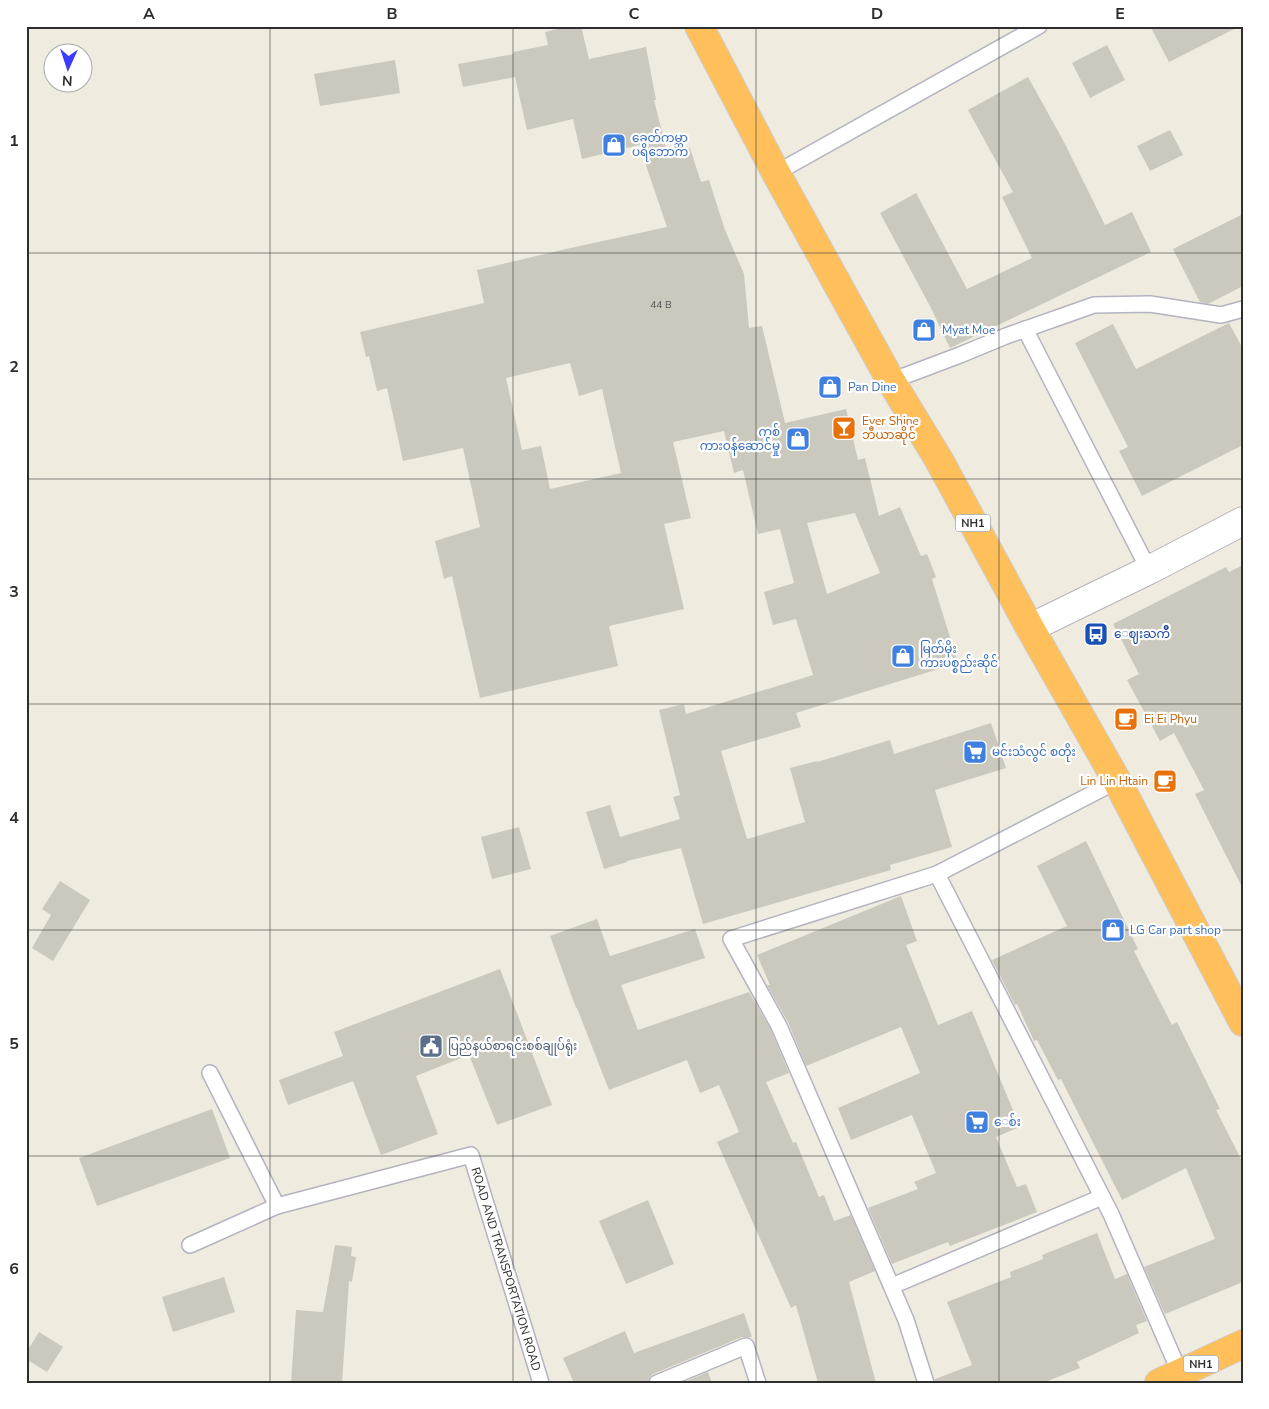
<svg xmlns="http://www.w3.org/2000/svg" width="1269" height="1409" font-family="'Nunito Sans','Noto Sans Myanmar',sans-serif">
	<rect width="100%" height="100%" fill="#efebdf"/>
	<!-- building -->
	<g fill="#cbc9bd" fill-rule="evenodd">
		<path d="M570,26H581L589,59L646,47L656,100H654L668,156L690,148L701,182L709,180L725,230L744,274L749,328L762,326L785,423L846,409L858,460L865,458L879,516L900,507L921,556L927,554L936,577L932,579L958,663L796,713L801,727L721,751L747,839L805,822L790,768L817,761V762L890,740L894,754L991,723L1006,768L935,790L952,847L890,865L891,870L703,924L681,848L627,861V862L604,869L586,812L610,805L620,837L680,819L673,797L680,795L659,710L684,704L686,714L813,675L796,619L773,625L764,592L794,583L780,529L758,534L743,470L734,473L724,431L673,442L691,518L664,524L684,609L609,626L618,666L480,698L452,576L444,579L435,541L480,527L463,448L403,461L387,388L377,391L369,356L366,357L360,332L484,303L477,270L566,249L667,227L639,145L582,159L573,119L527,130L515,77L463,87L458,64L514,54L513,52L548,45L545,32ZM570,363L579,396L602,389L621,473L550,489L541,446L522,450L506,378ZM855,513L880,573L827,594L807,523Z"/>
		<path d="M1150,26H1240L1169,62Z"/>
		<path d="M1107,45L1125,80L1090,98L1072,63Z"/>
		<path d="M395,60L400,93L320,106L314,74Z"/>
		<path d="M1028,77L1064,142L1105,225L1132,212L1151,252L950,348L931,308L880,213L916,193L967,289L1032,258L1002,197L1013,192L968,110Z"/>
		<path d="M1170,130L1183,155L1150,171L1137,146Z"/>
		<path d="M1243,214V286L1208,304L1200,302L1173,249Z"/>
		<path d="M1229,323L1243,349V445L1142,496L1119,451L1128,447L1075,343L1113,324L1136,369Z"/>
		<path d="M1243,565V889L1195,794L1204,790L1174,733L1160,741L1127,680L1139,674L1113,624L1226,567L1229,572Z"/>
		<path d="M519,827L531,869L492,879L481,837Z"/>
		<path d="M1086,841L1138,949L1134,951L1172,1025L1177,1022L1220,1109L1216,1110L1243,1163V1282L1165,1314L1144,1267L1215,1239L1186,1168L1122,1200L1061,1079L1058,1080L1037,1040L1034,1041L1017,1004L1015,1005L992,960L1067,926L1037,866Z"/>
		<path d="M60,881L90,900L53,961L32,948L51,915L42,909Z"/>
		<path d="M901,896L917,941L906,945L938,1025L972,1011L1020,1127L996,1137L1017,1187L1026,1184L1037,1212L950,1246L948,1242L892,1264L868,1208L918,1189L914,1182L936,1173L912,1115L851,1140L838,1108L920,1073L901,1027L806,1066L788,1022L767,985H770L757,955Z"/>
		<path d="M597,919L610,956L695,929L705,958L621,985L638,1030L749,992L771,1030L789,1073L766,1082L793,1143L796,1142L819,1197L824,1195L834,1221L851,1215L875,1271L849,1282L876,1383H818L796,1305L791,1308L717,1142L739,1132L719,1085L700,1093L687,1060L609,1090L577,1008H576L550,936Z"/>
		<path d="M500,969L552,1105L497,1125L469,1055L416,1076L438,1134L381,1155L353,1081L288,1105L279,1080L343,1056L334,1032Z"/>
		<path d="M212,1109L230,1158L97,1206L79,1158Z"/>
		<path d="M648,1200L674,1264L626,1284L599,1221Z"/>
		<path d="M1097,1233L1115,1279L1127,1274L1147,1321L1136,1325L1139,1333L1077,1362L1080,1368L1043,1383H935V1379L972,1365L947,1302L1011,1277L1010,1272L1043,1259L1042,1255Z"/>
		<path d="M335,1245L352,1247L351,1256L356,1257L352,1282L349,1281L342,1383H291L296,1310L323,1312Z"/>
		<path d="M224,1277L235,1312L173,1332L162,1297Z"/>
		<path d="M744,1313L752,1337H742L653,1374L649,1378L648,1383H574L563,1358L625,1331L634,1353Z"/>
		<path d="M39,1332L63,1347L47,1372L26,1359V1353Z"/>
		<path d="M708,1372L712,1383H682Z"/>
	</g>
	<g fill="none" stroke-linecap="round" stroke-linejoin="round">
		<!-- lane casing -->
		<g stroke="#b3b3c1" stroke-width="18">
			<g id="lane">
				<path d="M776,173L1039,26"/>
				<path d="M1025,329L1149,570"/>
				<path d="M891,381L960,355L1006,336L1094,305L1150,304L1221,315L1243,309"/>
				<path d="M937,874L1111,1214L1180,1373"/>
				<path d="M210,1073L277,1206"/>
				<path d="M190,1245L277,1206L471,1155L541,1383"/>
				<path d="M892,1286L1102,1197"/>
				<path d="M657,1383L746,1346L758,1383"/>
				<path d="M926,1383L906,1320L779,1026L731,939L937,874L1117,781"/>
			</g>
		</g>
		<!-- street casing -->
		<g stroke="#b3b3c1" stroke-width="30">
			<path id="street" d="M1030,628L1149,570L1243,521"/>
		</g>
		<!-- highway casing -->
		<g stroke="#cdcdcd" stroke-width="30">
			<g id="highway">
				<path d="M699,26L776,173L891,381L939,460L1030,628L1117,781L1243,1022"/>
				<path d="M1159,1383L1243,1344"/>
			</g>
		</g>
		<!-- lane -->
		<use href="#lane" stroke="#fff" stroke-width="15"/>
		<!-- street -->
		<use href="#street" stroke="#fff" stroke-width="28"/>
		<!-- highway -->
		<use href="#highway" stroke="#ffbf5a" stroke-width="28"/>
	</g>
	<!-- grid -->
	<path fill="none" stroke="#2d2d2d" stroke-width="1" stroke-opacity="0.55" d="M270,26V1383M513,26V1383M756,26V1383M999,26V1383M26,253H1243M26,479H1243M26,704H1243M26,930H1243M26,1156H1243"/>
	<!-- icons -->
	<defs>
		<g id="shop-square" transform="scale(1.25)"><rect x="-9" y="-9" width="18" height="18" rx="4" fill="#3f7fe0" stroke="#fff"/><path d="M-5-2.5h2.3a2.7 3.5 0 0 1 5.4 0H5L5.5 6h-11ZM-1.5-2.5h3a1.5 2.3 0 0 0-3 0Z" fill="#fff"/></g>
		<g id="bar-square" transform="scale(1.25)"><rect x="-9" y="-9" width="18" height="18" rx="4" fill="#e8710a" stroke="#fff"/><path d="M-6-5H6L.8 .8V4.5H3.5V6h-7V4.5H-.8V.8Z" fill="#fff"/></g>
		<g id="bus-square" transform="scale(1.25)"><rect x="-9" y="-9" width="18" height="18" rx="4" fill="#1a4fb4" stroke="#fff"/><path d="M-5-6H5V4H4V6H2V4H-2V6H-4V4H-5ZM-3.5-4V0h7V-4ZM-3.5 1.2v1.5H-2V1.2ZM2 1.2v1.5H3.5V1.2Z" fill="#fff"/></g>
		<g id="cafe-square" transform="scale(1.25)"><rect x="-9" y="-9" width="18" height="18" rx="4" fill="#e8710a" stroke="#fff"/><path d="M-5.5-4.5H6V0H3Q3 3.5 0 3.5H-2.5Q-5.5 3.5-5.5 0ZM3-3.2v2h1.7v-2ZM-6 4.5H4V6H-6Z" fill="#fff"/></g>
		<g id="supermarket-square" transform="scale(1.25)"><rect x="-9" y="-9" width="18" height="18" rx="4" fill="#3f7fe0" stroke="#fff"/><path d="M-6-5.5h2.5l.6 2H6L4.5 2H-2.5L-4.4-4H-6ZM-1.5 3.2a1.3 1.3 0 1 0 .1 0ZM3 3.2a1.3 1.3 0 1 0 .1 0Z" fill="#fff"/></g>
		<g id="civic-square" transform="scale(1.25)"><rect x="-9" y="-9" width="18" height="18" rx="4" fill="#5c6f8a" stroke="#fff"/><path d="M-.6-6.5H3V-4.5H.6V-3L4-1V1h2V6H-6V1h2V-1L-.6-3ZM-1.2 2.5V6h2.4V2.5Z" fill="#fff"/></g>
	</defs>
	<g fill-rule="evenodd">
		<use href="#shop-square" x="614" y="145"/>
		<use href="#shop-square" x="924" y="330"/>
		<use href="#shop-square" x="830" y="387"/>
		<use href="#bar-square" x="844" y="428"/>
		<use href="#shop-square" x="798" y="439"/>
		<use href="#bus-square" x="1096" y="634"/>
		<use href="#shop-square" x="903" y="656"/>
		<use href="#cafe-square" x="1126" y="719"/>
		<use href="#supermarket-square" x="975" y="752"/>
		<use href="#cafe-square" x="1165" y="781"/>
		<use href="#shop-square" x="1113" y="930"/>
		<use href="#civic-square" x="431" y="1046"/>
		<use href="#supermarket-square" x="977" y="1122"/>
	</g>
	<g text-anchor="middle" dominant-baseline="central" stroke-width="4.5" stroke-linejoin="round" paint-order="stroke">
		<!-- number labels -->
		<g font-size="10" fill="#545451">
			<text x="661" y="305">44 B</text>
		</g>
		<!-- shield labels -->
		<g fill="#fff" stroke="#6c6c6c" stroke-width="1">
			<rect x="955.5" y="514.5" width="35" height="17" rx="4"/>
			<rect x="1183.5" y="1355.5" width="35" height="17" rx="4"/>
		</g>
		<g font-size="11" font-weight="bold" fill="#2d2d2d">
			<text x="973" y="523">NH1</text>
			<text x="1201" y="1364">NH1</text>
		</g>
		<!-- shop labels -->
		<g font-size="12" fill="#366cbe" stroke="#fff" text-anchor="start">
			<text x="632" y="138">ခေတ်ကမ္ဘာ<tspan x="632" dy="14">ပရိဘောက</tspan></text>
			<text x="942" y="330">Myat Moe</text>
			<text x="848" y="387">Pan Dine</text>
			<text x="780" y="432" text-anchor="end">ကွစ်<tspan x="780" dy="14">ကားဝန်ဆောင်မှု</tspan></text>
			<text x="920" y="649">မြတ်မိုး<tspan x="920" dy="14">ကားပစ္စည်းဆိုင်</tspan></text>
			<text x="992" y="752">မင်းသံလွင် စတိုး</text>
			<text x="1130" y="930">LG Car part shop</text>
			<text x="994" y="1122">ေစ်း</text>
		</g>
		<!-- food labels -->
		<g font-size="12" fill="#c56008" stroke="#fff" text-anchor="start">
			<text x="862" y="421">Ever Shine<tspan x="862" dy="14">ဘီယာဆိုင်</tspan></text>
			<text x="1144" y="719">Ei Ei Phyu</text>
			<text x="1148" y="781" text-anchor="end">Lin Lin Htain</text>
		</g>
		<!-- transit labels -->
		<g font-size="12" fill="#164399" stroke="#fff" text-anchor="start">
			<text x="1114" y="634">ေဈးႀကိဳ</text>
		</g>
		<!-- service labels -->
		<g font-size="12" fill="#4e5e75" stroke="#fff" text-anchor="start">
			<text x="448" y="1046">ပြည်နယ်စာရင်းစစ်ချုပ်ရုံး</text>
		</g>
		<!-- street labels -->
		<g font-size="12" fill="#2d2d2d" stroke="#fff">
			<text transform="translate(506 1269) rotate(73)">ROAD AND TRANSPORTATION ROAD</text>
		</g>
	</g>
	<!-- border -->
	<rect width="1269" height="1409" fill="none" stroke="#ffffff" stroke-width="55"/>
	<!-- north arrow -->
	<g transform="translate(68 68) rotate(183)"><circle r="24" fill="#ffffff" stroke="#ababab"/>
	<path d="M0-4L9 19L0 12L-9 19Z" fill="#3c3cff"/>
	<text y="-8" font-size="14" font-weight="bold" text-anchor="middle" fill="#2d2d2d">N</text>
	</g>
	<rect x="28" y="28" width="1214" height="1354" fill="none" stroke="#2d2d2d" stroke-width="2"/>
	<g font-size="16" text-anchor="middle" font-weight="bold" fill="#2d2d2d">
		<text x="149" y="19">A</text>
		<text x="392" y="19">B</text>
		<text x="634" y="19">C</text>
		<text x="877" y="19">D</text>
		<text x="1120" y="19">E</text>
		<text x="14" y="146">1</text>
		<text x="14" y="372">2</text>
		<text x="14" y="597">3</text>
		<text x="14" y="823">4</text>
		<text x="14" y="1049">5</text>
		<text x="14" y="1274">6</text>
	</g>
</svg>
